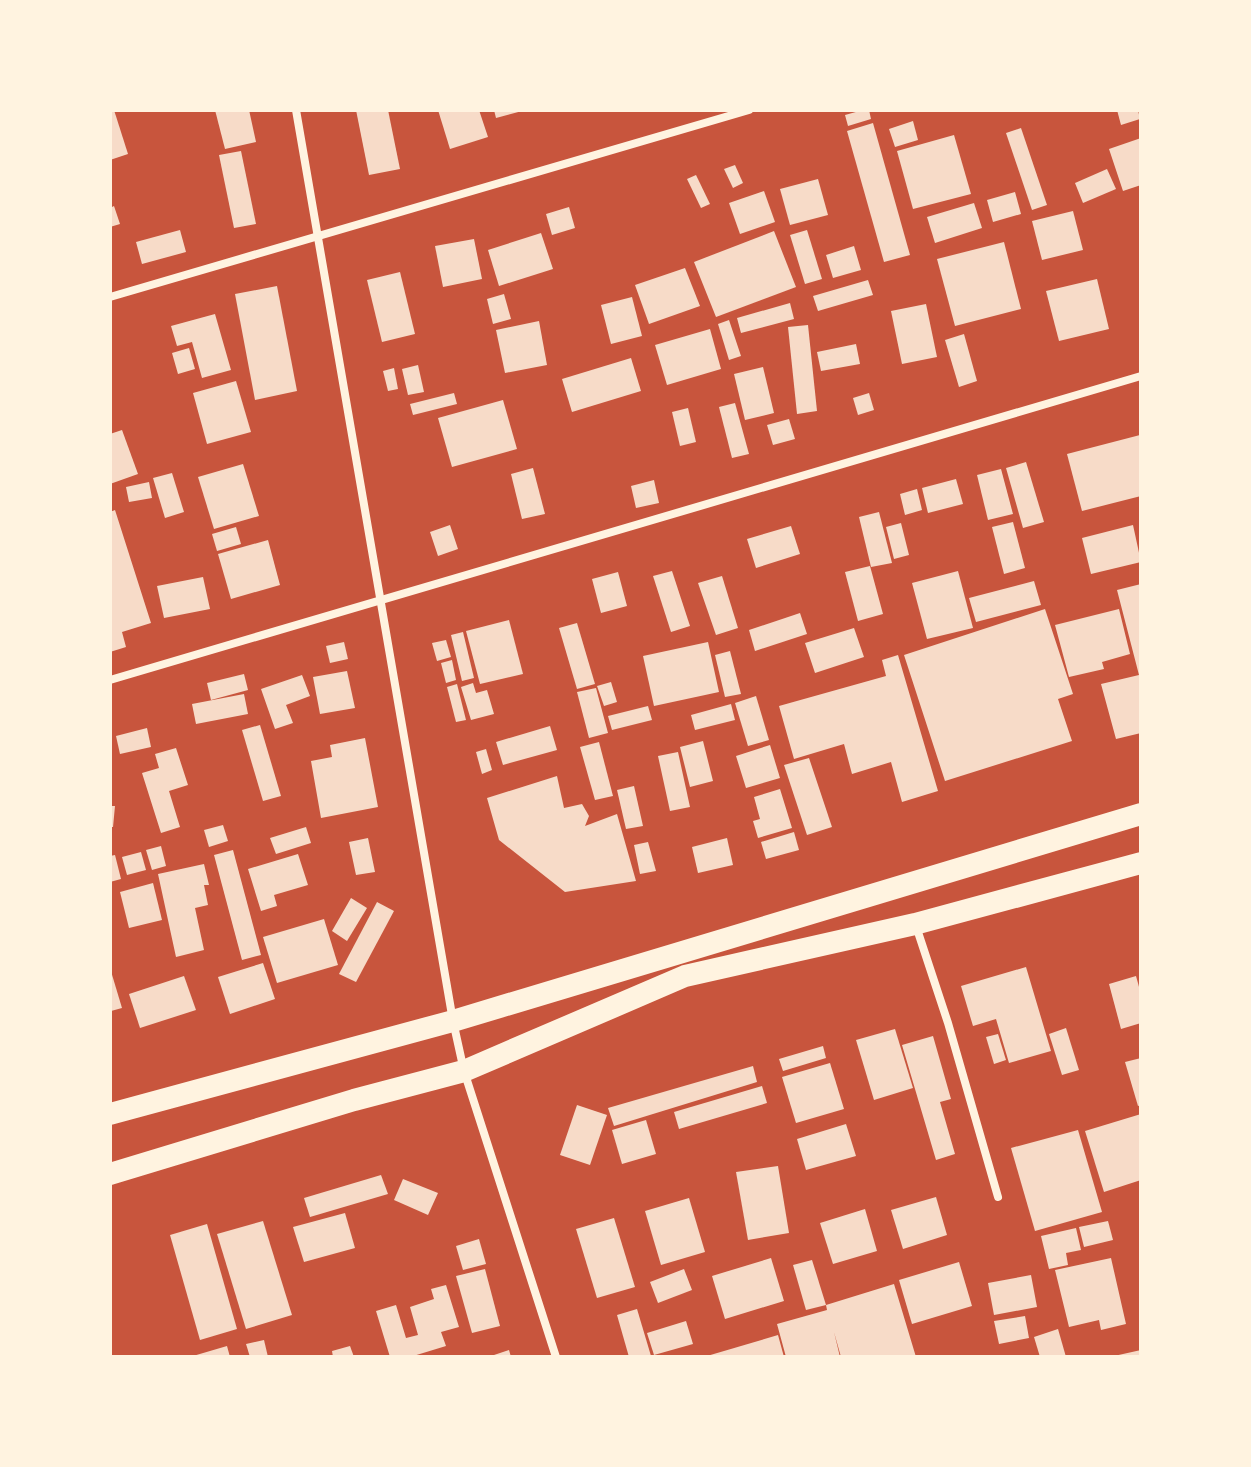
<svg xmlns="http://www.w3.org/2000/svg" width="1251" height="1467" font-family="Commissioner,sans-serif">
	<rect width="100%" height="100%" fill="#c8553d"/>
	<!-- building -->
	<g fill="#f7dbc8">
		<path d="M110,110H114L128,154L110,160Z"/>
		<path d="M215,110H249L256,142L225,149Z"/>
		<path d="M356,110H388L400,169L369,175Z"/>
		<path d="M438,110H479L488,137L450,149Z"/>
		<path d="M494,110H522V111L496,118Z"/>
		<path d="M863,110H869L871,119L848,126L845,115Z"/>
		<path d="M1117,110H1138L1140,119L1121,125Z"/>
		<path d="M913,121L918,140L895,147L889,129Z"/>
		<path d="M873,123L910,255L884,262L847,131Z"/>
		<path d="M1021,128L1047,205L1032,210L1006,133Z"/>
		<path d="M954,135L971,194L913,209L897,151Z"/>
		<path d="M1141,138V185L1123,191L1109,149Z"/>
		<path d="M241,151L256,224L234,228L219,155Z"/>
		<path d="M735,165L743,183L733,188L724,169Z"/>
		<path d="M1107,169L1116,189L1083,203L1075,183Z"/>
		<path d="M696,175L710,204L701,208L687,179Z"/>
		<path d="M818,179L828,215L790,225L780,189Z"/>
		<path d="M764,191L775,222L740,234L729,203Z"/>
		<path d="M1015,192L1021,214L993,222L987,200Z"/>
		<path d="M974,203L982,228L935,243L927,217Z"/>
		<path d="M114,206L120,224L110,227V208Z"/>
		<path d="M569,207L575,228L552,235L546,214Z"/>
		<path d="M1073,211L1083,250L1042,260L1032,221Z"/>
		<path d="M180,230L186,252L142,264L136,242Z"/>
		<path d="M807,230L822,279L805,284L790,235Z"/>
		<path d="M774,231L796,287L716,317L694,262Z"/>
		<path d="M541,233L553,269L499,286L488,250Z"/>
		<path d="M474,239L482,279L443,287L435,246Z"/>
		<path d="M1004,242L1021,309L955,326L937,259Z"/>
		<path d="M854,246L861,270L833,278L826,255Z"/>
		<path d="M685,268L700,306L649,324L635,285Z"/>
		<path d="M400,272L415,334L382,342L367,280Z"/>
		<path d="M1097,279L1109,329L1059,341L1046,291Z"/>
		<path d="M868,280L873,295L818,311L813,296Z"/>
		<path d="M277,286L297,391L255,400L235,294Z"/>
		<path d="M504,294L511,319L493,324L487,299Z"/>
		<path d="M632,297L642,336L611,344L601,305Z"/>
		<path d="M790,303L794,319L741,333L737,318Z"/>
		<path d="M926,304L937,357L902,364L891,311Z"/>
		<path d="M215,314L231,370L202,378L192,342L177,346L171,326Z"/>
		<path d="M729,320L741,356L729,360L718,324Z"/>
		<path d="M539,321L547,365L505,373L496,330Z"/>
		<path d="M808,325L817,411L797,414L788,327Z"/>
		<path d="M710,329L721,369L667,385L655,345Z"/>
		<path d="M964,334L977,381L959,387L945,340Z"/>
		<path d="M856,344L860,364L821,371L817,352Z"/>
		<path d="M189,348L195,369L178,374L172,353Z"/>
		<path d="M631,358L641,391L572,412L562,379Z"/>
		<path d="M418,365L424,392L408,395L402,369Z"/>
		<path d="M763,367L774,413L745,420L734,374Z"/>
		<path d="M394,368L398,389L388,391L383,371Z"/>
		<path d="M236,381L251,432L207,444L193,393Z"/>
		<path d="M454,393L457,404L413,415L410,404Z"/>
		<path d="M869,393L874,410L858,415L853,398Z"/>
		<path d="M503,400L517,449L452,467L438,418Z"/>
		<path d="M735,403L749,454L732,458L719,407Z"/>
		<path d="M688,408L696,442L680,446L672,412Z"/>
		<path d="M789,419L795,439L773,445L767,425Z"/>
		<path d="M122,430L138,474L110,484V434Z"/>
		<path d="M1140,435L1141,496L1082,511L1067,454Z"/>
		<path d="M1026,462L1044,522L1023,528L1006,468Z"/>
		<path d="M243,464L259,516L214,529L198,477Z"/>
		<path d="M533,468L545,514L522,519L511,474Z"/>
		<path d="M1001,469L1013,514L988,520L977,475Z"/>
		<path d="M172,473L184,512L165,518L153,478Z"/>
		<path d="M956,479L963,504L928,513L922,488Z"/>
		<path d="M654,480L659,503L636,508L631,486Z"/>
		<path d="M149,482L152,498L129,502L126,487Z"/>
		<path d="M917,489L922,510L905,515L900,494Z"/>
		<path d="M115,510L151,623L122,632L126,647L110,652V512Z"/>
		<path d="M879,512L892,563L871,567L859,517Z"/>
		<path d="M1013,522L1025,568L1004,574L992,527Z"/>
		<path d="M901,523L909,555L894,559L886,527Z"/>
		<path d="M450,525L458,549L438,556L430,532Z"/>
		<path d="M1133,525L1141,562L1091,574L1082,538Z"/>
		<path d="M791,526L800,554L756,568L747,539Z"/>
		<path d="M236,527L241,544L217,551L212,534Z"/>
		<path d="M268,540L280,585L231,599L218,554Z"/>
		<path d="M870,566L883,614L858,621L845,572Z"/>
		<path d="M672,571L690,626L671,632L653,576Z"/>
		<path d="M958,571L973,628L927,639L912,583Z"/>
		<path d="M618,572L627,606L601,613L592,579Z"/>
		<path d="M722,576L738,628L716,635L698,583Z"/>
		<path d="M203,577L210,609L164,618L157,586Z"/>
		<path d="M1034,581L1041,605L976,622L969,598Z"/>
		<path d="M1141,584V733L1116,739L1101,684L1139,675L1117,590Z"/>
		<path d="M1045,609L1073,694L1058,699L1072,741L945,781L904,655Z"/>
		<path d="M1119,609L1130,654L1102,662L1104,669L1069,677L1055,625Z"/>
		<path d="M800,613L807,634L755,651L749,630Z"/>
		<path d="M509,620L523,674L480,684L466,631Z"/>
		<path d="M577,623L595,684L577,689L559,628Z"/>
		<path d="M854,628L864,657L815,673L805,643Z"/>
		<path d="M463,632L474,678L462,681L451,635Z"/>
		<path d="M446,640L451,657L437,661L432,643Z"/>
		<path d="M344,642L348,659L330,663L326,646Z"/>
		<path d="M708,642L719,692L654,706L643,656Z"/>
		<path d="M730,651L741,694L725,697L715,655Z"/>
		<path d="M898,655L938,791L902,802L891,762L852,774L844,744L794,759L779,706L886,676L882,660Z"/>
		<path d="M452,660L456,680L446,683L441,663Z"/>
		<path d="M347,671L355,708L320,714L313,677Z"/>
		<path d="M244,674L248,690L211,700L207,683Z"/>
		<path d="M302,675L310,696L286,705L293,723L275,729L261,689Z"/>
		<path d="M611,682L617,702L604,706L597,686Z"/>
		<path d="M473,683L476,693L487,690L494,714L471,720L461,687Z"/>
		<path d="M457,684L466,720L456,722L447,687Z"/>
		<path d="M596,688L608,733L589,738L577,692Z"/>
		<path d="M244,694L248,714L196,724L192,704Z"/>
		<path d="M756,696L769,740L748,746L735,703Z"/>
		<path d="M731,704L735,720L695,730L691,715Z"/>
		<path d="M648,706L652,720L612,730L608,716Z"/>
		<path d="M260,725L281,796L263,801L242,730Z"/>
		<path d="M550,726L557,750L503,765L496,742Z"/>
		<path d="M147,728L151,747L120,754L116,736Z"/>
		<path d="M365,738L378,807L321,818L311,761L332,757L330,745Z"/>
		<path d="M703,741L713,781L690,787L680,747Z"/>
		<path d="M599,742L613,796L595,800L580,747Z"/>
		<path d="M770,745L780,778L746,788L736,756Z"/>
		<path d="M176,748L188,785L169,791L180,827L161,833L142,773L159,768L155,754Z"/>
		<path d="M486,749L492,770L482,774L476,752Z"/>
		<path d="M678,752L690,807L670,811L658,756Z"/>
		<path d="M809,758L832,827L807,835L784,765Z"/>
		<path d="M557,776L564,808L582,804L589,816L585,826L617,814L636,881L565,892L499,840L487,798Z"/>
		<path d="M634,786L643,826L626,829L617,790Z"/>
		<path d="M780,789L792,828L758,838L753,821L760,819L754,797Z"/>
		<path d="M110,806H115L113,827H110Z"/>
		<path d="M223,825L228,841L209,847L204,830Z"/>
		<path d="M306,827L311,843L276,854L270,838Z"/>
		<path d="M794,832L799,850L766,859L761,842Z"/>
		<path d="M368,838L375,872L356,875L349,842Z"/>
		<path d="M727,838L733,865L698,873L692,847Z"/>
		<path d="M648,842L656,871L640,874L634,845Z"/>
		<path d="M161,846L166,866L152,870L146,850Z"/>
		<path d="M233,850L261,955L242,960L214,855Z"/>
		<path d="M141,852L146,870L127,875L122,857Z"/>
		<path d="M298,854L308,885L274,895L277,906L261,911L248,869Z"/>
		<path d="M115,855L121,879L110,882V856Z"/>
		<path d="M204,864L209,885H204L208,905L195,908L204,950L176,957L158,874Z"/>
		<path d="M153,883L162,920L129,928L120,892Z"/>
		<path d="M351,898L367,908L347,941L332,931Z"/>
		<path d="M377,902L394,911L356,982L339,974Z"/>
		<path d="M324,919L338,965L277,983L263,937Z"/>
		<path d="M263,963L275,999L230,1014L218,977Z"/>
		<path d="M1026,967L1051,1051L1009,1063L996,1019L973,1026L961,986Z"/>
		<path d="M110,968L122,1008L111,1011L110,1009Z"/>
		<path d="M184,976L196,1010L140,1028L129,994Z"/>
		<path d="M1136,976L1141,994V1023L1121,1029L1109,984Z"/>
		<path d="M1066,1028L1079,1070L1062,1075L1049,1034Z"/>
		<path d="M895,1029L913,1088L874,1100L856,1040Z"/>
		<path d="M998,1034L1006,1060L994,1064L986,1037Z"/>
		<path d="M933,1036L951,1099L940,1102L955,1154L936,1160L902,1045Z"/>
		<path d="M823,1046L826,1058L783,1071L779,1059Z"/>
		<path d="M1141,1058V1105L1138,1106L1125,1062Z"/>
		<path d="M830,1063L844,1109L796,1123L782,1077Z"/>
		<path d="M753,1066L757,1082L614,1126L608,1108Z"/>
		<path d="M762,1086L767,1103L679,1129L674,1112Z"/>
		<path d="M577,1105L607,1115L590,1165L560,1155Z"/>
		<path d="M1141,1114V1180L1104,1192L1085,1131Z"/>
		<path d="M646,1120L656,1154L622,1164L612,1130Z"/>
		<path d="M846,1124L856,1156L806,1170L797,1139Z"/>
		<path d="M1078,1130L1102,1212L1035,1231L1011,1148Z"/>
		<path d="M778,1166L789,1233L748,1240L736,1172Z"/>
		<path d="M381,1175L388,1194L310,1217L304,1198Z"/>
		<path d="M403,1179L438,1193L428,1215L394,1200Z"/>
		<path d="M936,1197L947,1235L903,1249L891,1210Z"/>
		<path d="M689,1198L705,1252L661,1265L645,1211Z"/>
		<path d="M865,1209L877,1251L833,1264L820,1223Z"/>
		<path d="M345,1213L355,1248L304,1262L293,1227Z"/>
		<path d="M614,1218L635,1287L597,1298L576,1229Z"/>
		<path d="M263,1221L292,1315L246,1329L217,1234Z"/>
		<path d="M1108,1221L1113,1240L1084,1247L1079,1227Z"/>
		<path d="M207,1224L237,1329L200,1340L170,1235Z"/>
		<path d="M1076,1228L1081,1250L1066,1253L1068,1265L1049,1269L1041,1236Z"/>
		<path d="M479,1239L486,1264L463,1270L456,1246Z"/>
		<path d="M771,1258L784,1301L725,1319L712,1276Z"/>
		<path d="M1111,1258L1126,1324L1101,1330L1099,1320L1069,1327L1055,1270Z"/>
		<path d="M812,1260L826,1305L806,1310L793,1265Z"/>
		<path d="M959,1262L972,1306L912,1324L899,1280Z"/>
		<path d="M485,1269L500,1326L472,1333L456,1276Z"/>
		<path d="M684,1269L692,1290L658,1303L650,1282Z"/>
		<path d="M1031,1275L1037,1307L994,1315L988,1283Z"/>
		<path d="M894,1284L916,1357H841L834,1332L840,1357H786L777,1324L827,1310L826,1305Z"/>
		<path d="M446,1285L459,1327L441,1332L446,1346L410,1357H390L376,1311L396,1305L406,1338L418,1335L410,1307L434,1299L431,1289Z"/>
		<path d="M637,1309L651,1356L648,1357H629L617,1315Z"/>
		<path d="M1025,1316L1029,1338L999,1344L994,1321Z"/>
		<path d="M686,1321L693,1344L654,1355L647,1333Z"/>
		<path d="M1058,1329L1066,1357H1040L1034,1337Z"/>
		<path d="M778,1335L784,1357H707V1356Z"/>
		<path d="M264,1340L268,1357H250L246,1344Z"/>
		<path d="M227,1346L230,1357H193V1356Z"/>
		<path d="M350,1346L354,1357H333L332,1351Z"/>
		<path d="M509,1350L511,1357H491V1356Z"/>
		<path d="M1141,1350V1357H1114V1356Z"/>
	</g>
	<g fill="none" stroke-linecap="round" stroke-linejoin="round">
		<!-- minor -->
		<g stroke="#fff3e0" stroke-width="8">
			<path d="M296,110L453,1021L464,1071L556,1357"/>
			<path d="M110,297L749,110"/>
			<path d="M110,680L1141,376"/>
			<path d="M916,926L948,1023L998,1197"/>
		</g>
		<!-- trunk -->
		<g stroke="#fff3e0" stroke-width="22">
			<path d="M110,1114L453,1021L1141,814"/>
			<path d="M110,1174L354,1100L464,1071L685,976L915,924L1141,863"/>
		</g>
	</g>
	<!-- border -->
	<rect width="1251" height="1467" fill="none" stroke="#fff3e0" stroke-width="224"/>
</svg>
